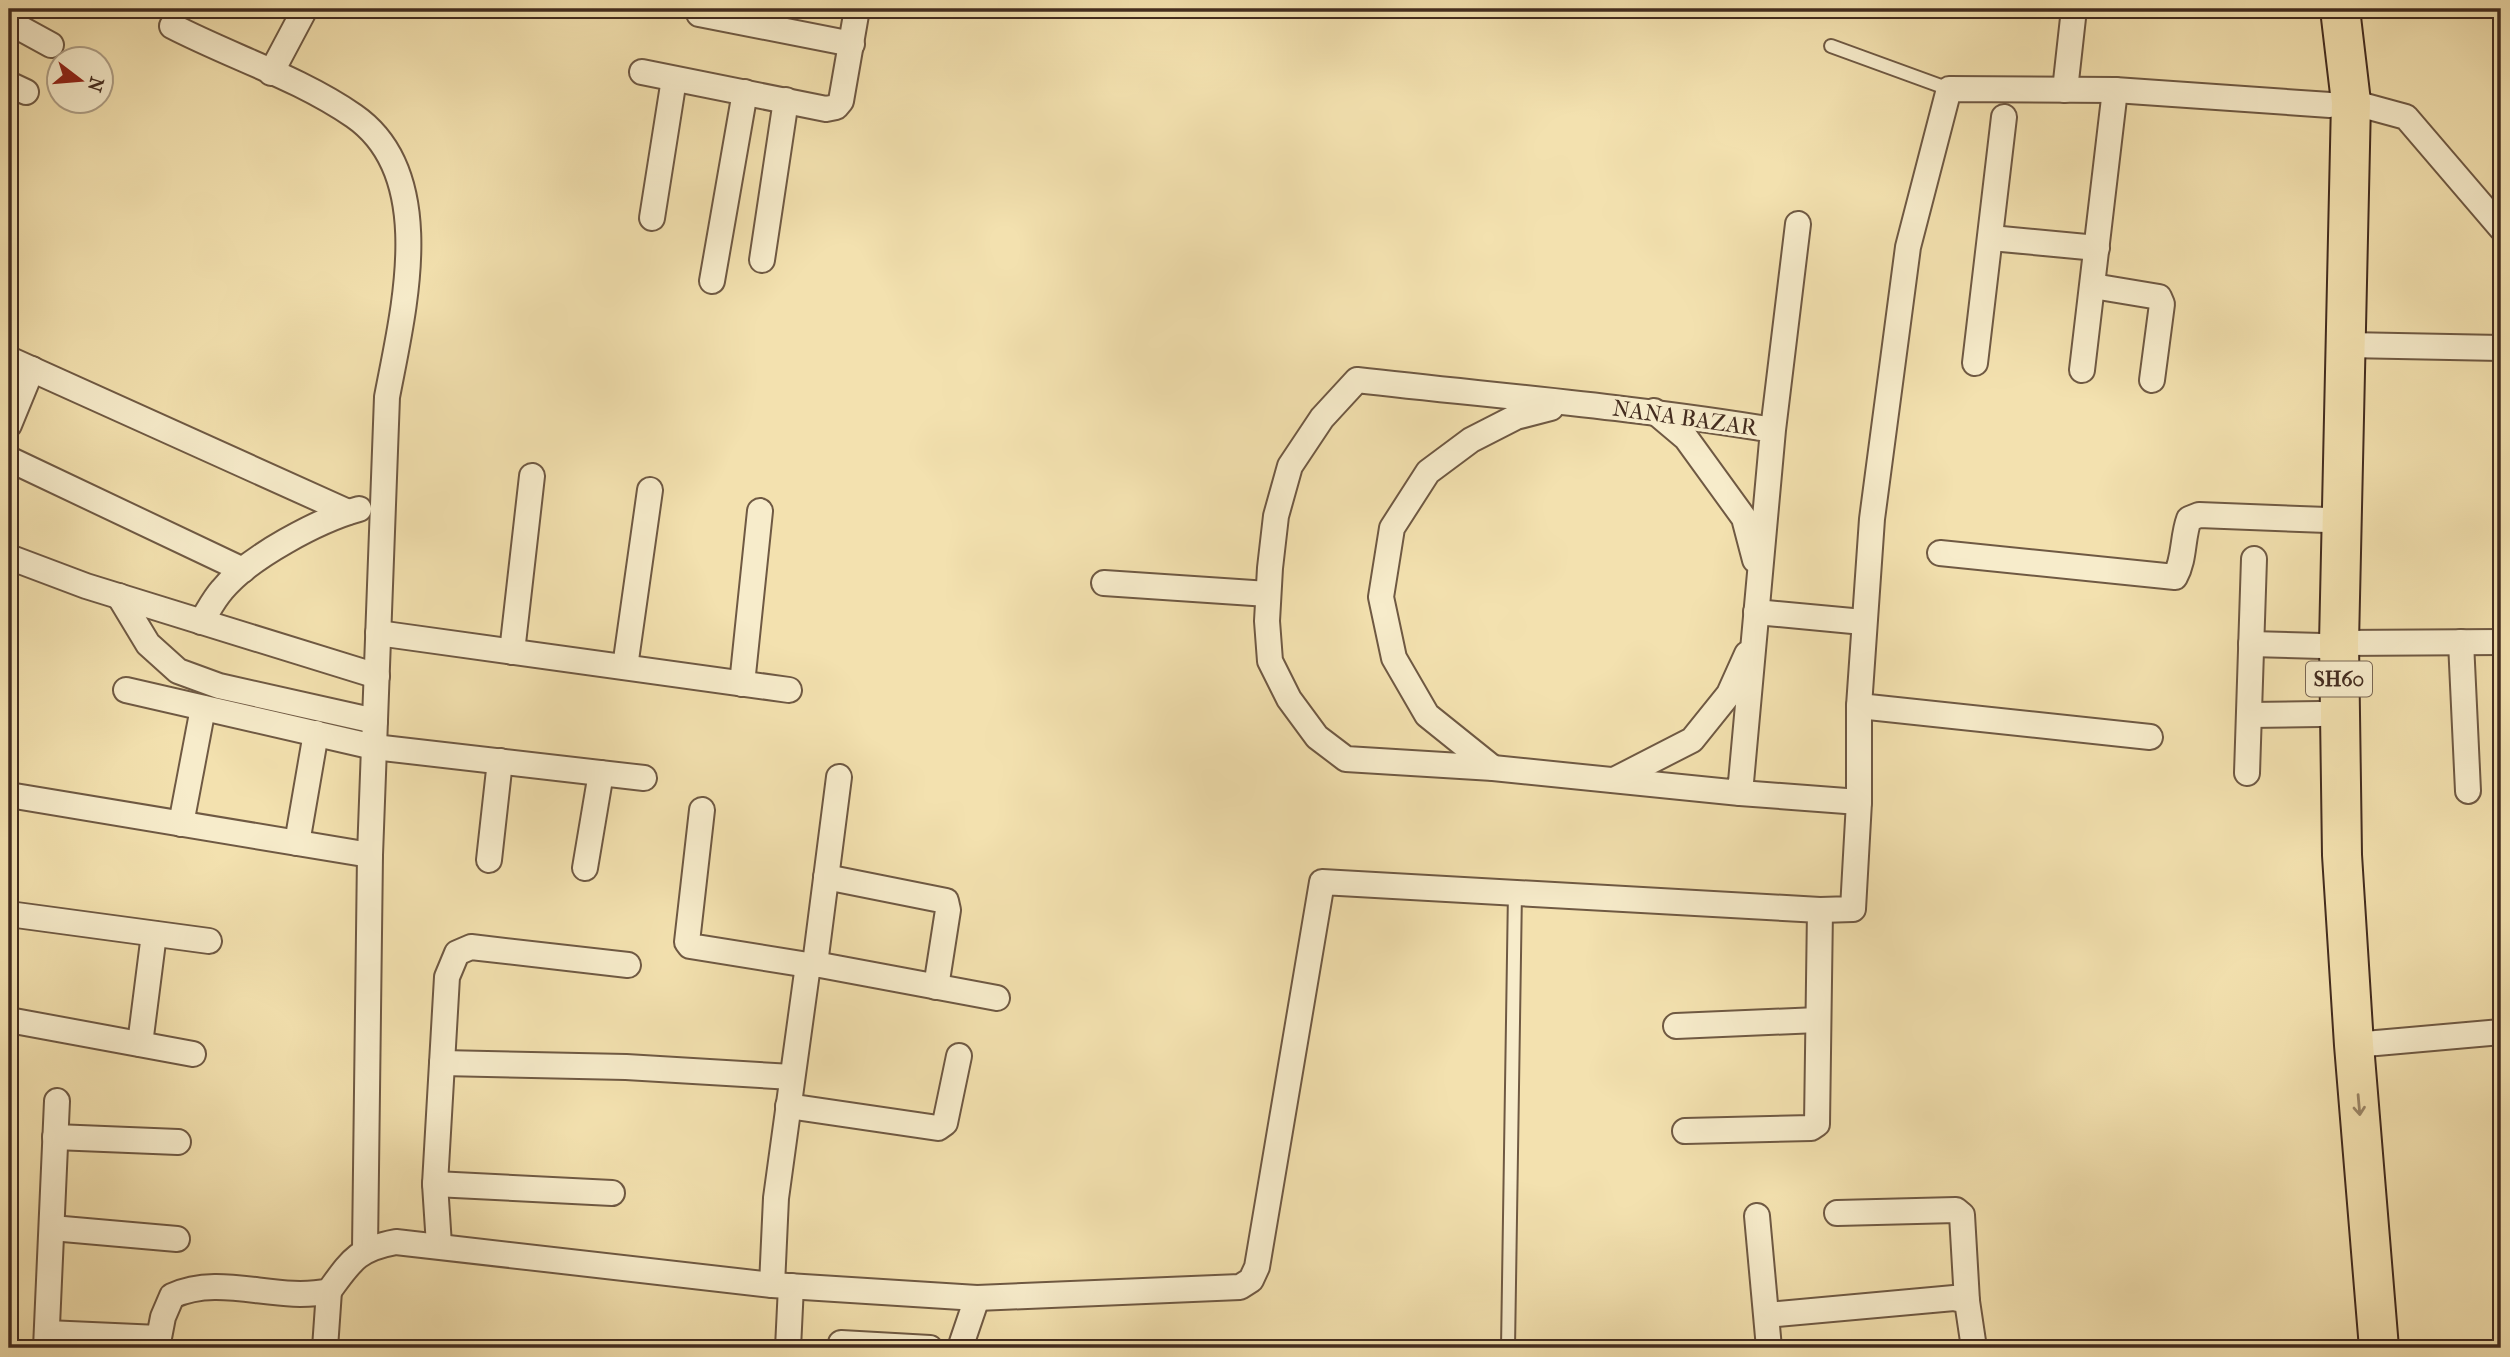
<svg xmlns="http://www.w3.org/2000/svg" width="2510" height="1357" font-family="'IM FELL French Canon',serif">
	<rect width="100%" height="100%" fill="#f3e1af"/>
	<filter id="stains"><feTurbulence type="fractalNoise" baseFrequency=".00286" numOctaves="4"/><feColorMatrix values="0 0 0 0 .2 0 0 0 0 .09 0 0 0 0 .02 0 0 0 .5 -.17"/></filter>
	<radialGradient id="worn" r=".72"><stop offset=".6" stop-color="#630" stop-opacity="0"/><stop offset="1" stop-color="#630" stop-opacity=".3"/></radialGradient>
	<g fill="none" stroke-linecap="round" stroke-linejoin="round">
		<!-- service casing -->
		<g stroke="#6f5943" stroke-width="16">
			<g id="service">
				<path d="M1831,46L1949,89"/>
				<path d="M1508,1348L1515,891"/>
			</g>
		</g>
		<!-- minor casing -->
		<g stroke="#6f5943" stroke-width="28">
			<g id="minor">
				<path d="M699,14L852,44"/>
				<path d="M9,22L51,45"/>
				<path d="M172,26C232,57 299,78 354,116C439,175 403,312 387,397L370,855L365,1249"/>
				<path d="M642,72L826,109L836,107L841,101L857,9"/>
				<path d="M271,73L305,9"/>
				<path d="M9,84L26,92"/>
				<path d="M2065,90L2074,9"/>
				<path d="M2351,102L2406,117L2501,228"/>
				<path d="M652,218L674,79"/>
				<path d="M1991,238L2097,248"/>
				<path d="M762,260L786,100"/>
				<path d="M712,281L745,92"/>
				<path d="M2093,286L2159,297L2162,304L2152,380"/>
				<path d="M2347,345L2501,348"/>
				<path d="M9,359L348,512"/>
				<path d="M1975,363L2004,117"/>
				<path d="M2082,370L2115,90"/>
				<path d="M1654,411L1686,438L1744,518L1755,560"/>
				<path d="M9,425L32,369"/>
				<path d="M1773,430C1635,407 1496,396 1357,380L1322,418L1290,466L1276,516L1270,568L1267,621L1270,661L1289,699L1317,737L1346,759L1493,768L1740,793L1773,430L1798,224"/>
				<path d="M9,459L243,570"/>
				<path d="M1940,553L2175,577C2185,559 2182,538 2189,519L2199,515L2327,520"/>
				<path d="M9,557L86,586L377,676"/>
				<path d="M1104,583L1268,594"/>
				<path d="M119,596L148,644L178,671L219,686L375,721"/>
				<path d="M1756,612L1863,622"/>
				<path d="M201,622C208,611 214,599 222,590C249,557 319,520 359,509"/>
				<path d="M378,633L789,690"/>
				<path d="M2461,642L2468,791"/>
				<path d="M2339,643L2501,642"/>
				<path d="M2251,644L2322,646"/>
				<path d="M512,652L532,476"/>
				<path d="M625,667L650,490"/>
				<path d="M742,684L760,511"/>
				<path d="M126,690L374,747L644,778"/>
				<path d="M1859,706L2150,737"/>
				<path d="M2249,715L2320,714"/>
				<path d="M1493,768L1427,715L1394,658L1381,597L1392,528L1428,472L1471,440L1516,417L1551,408"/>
				<path d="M2247,773L2254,559"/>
				<path d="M1614,780L1692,740L1729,694L1747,654"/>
				<path d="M1740,793L1859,802"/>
				<path d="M9,795L370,855"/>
				<path d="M702,810L687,942L690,946L808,965"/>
				<path d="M181,824L203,708"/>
				<path d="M297,843L316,733"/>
				<path d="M489,860L500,761"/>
				<path d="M585,868L601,773"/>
				<path d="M826,877L946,901L948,910L936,987"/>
				<path d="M9,914L209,941"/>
				<path d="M815,964L839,777"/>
				<path d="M9,1020L193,1054"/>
				<path d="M1676,1026L1818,1020"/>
				<path d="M140,1044L154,934"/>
				<path d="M2354,1045L2501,1032"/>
				<path d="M442,1063L626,1067L792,1077"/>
				<path d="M788,1106L938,1128L945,1123L959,1056"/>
				<path d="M1685,1131L1811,1128L1817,1124L1820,910"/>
				<path d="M55,1137L178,1142"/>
				<path d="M435,1184L612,1193"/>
				<path d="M1837,1213L1956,1210L1962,1215L1967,1301"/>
				<path d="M1757,1216L1769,1348"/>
				<path d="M52,1228L177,1239"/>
				<path d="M439,1245L435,1184L447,977L457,953L471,947L628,965"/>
				<path d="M772,1285L776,1198L808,965L815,964L997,998"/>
				<path d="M1767,1315L1954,1298L1967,1301L1974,1348"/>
				<path d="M47,1333L159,1338"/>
				<path d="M841,1343L930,1348"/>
				<path d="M46,1348L57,1101"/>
				<path d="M157,1348L163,1317L172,1296C222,1273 276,1303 329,1291C351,1261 357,1249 396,1242L772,1285L977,1298L1240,1287L1251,1280L1257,1267L1322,882L1820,910L1853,909L1859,802V706L1872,519L1908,247L1949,89L2115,90L2330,105"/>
				<path d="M325,1348L329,1291"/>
				<path d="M788,1348L791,1286"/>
				<path d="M960,1348L977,1298"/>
			</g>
		</g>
		<!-- primary casing -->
		<g stroke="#432c1f" stroke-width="42">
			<path id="primary" d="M2340,9L2351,102L2339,643L2342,855L2354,1045L2379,1348"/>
		</g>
		<!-- service -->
		<use href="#service" stroke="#f7eccb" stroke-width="12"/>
		<!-- minor -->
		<use href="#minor" stroke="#f7eccb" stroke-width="24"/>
		<!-- primary -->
		<use href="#primary" stroke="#f3e1af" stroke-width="38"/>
	</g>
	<!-- one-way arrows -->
	<defs><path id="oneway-shaft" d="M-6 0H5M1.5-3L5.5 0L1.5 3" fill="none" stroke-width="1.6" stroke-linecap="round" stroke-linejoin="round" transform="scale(1.75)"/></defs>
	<use stroke="#9b8667" href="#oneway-shaft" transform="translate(2359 1105) rotate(85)"/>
	<g text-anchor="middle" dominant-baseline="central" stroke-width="7" stroke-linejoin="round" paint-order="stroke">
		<!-- shield labels -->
		<rect fill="#f7eccb" stroke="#796653" stroke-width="2" x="2306" y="661.5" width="66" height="35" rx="5"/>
		<g font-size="21" font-weight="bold" fill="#432c1f">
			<text x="2339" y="679">SH60</text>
		</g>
		<!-- street labels -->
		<g font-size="23" fill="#432c1f" stroke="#f7eccb">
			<text transform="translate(1685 418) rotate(8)">NANA BAZAR</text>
		</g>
	</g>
	<!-- margin -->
	<rect width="2510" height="1357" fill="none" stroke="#f3e1af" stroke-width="35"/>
	<rect x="10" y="10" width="2489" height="1336" fill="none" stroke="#432c1f" stroke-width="3.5"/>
	<rect x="18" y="18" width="2475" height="1322" fill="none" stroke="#432c1f" stroke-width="2"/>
	<!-- north arrow -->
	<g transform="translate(80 80) rotate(106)"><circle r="33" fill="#f7eccb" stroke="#af9f86" stroke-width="2"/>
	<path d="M0-5L12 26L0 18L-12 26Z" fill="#8f2418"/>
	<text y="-10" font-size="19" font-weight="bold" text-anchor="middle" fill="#432c1f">N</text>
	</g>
	<rect width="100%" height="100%" filter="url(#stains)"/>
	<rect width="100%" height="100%" fill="url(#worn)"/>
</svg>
